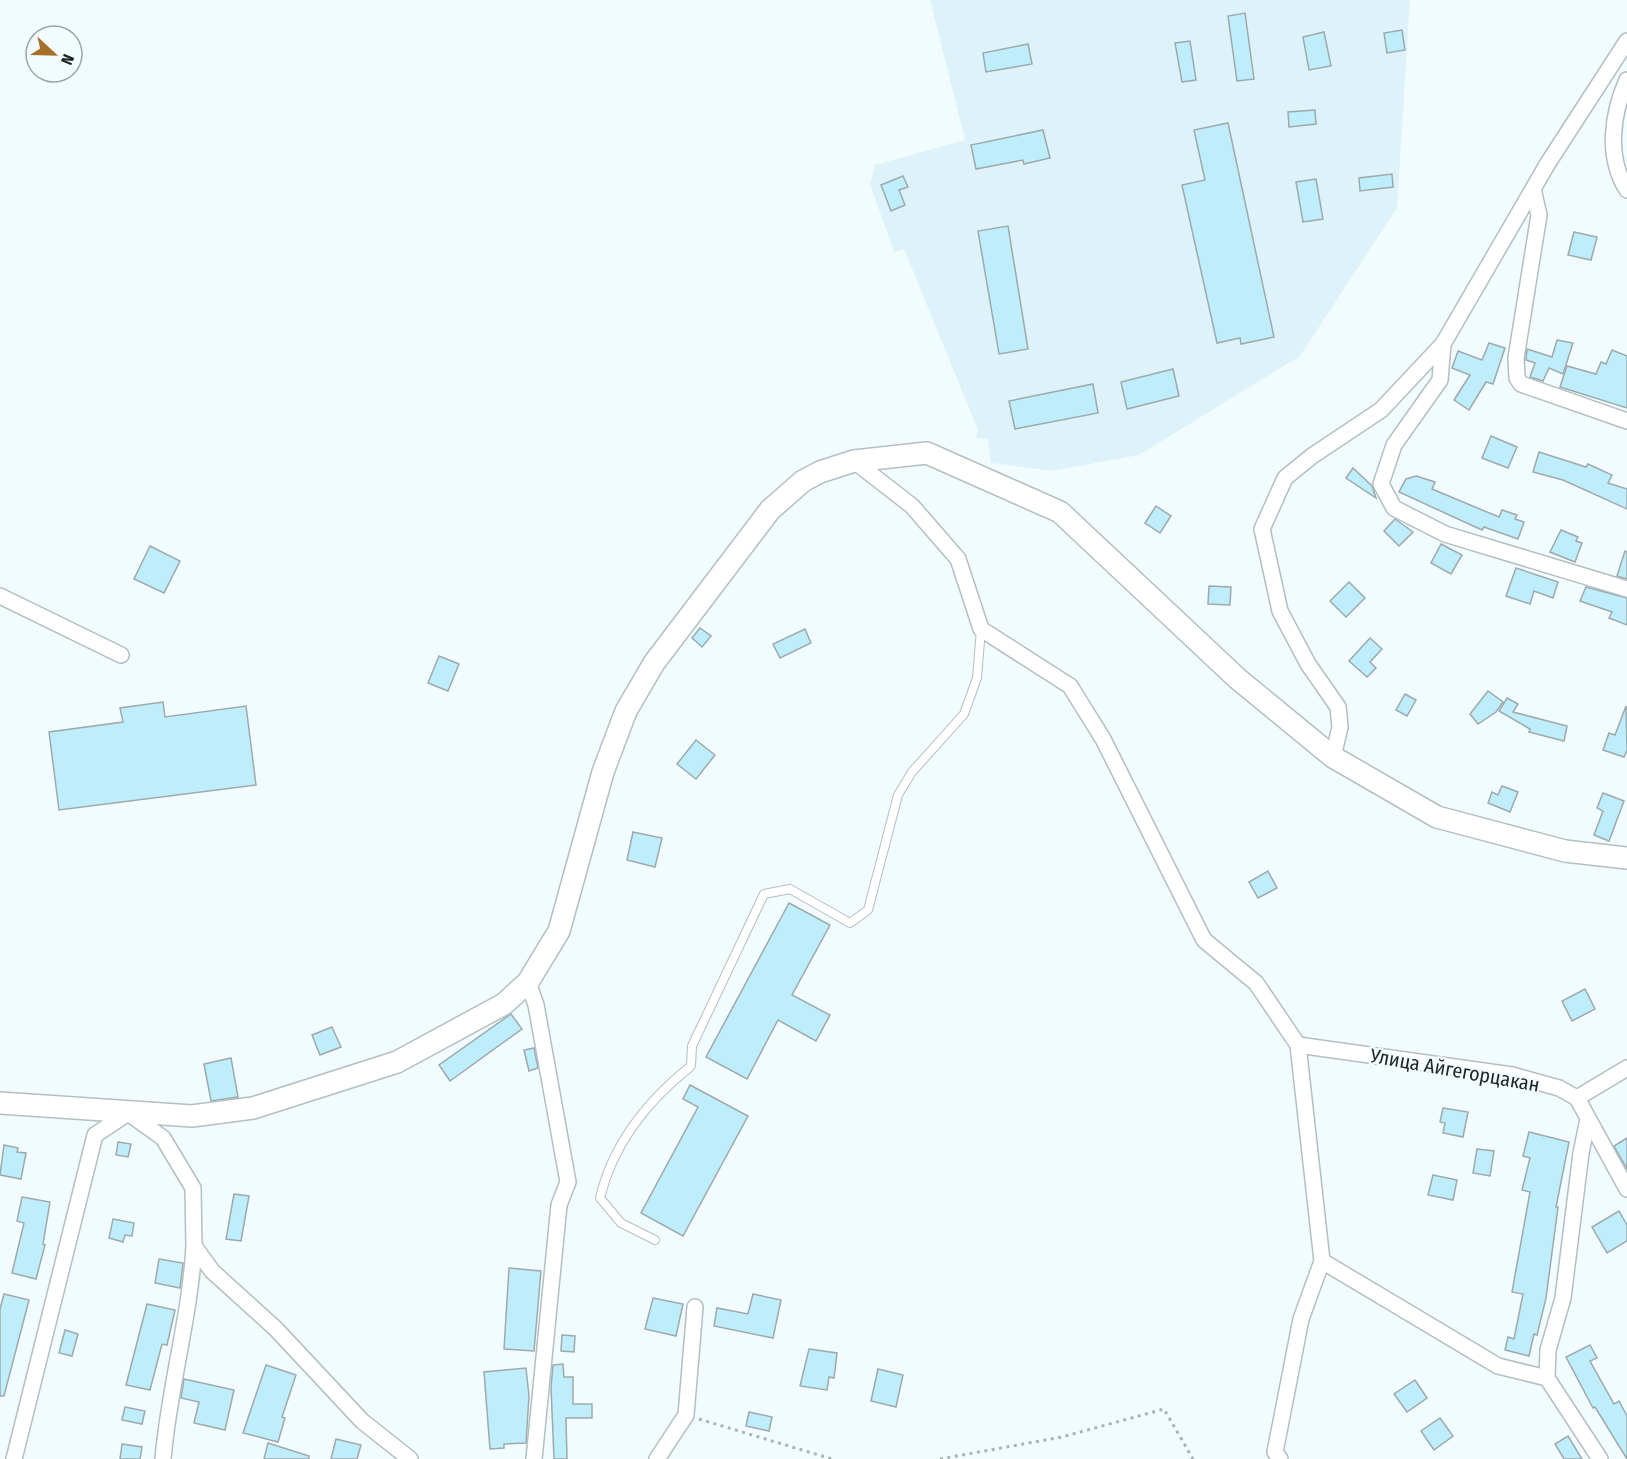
<svg xmlns="http://www.w3.org/2000/svg" width="1627" height="1459" font-family="'Fira Sans Condensed',sans-serif">
	<rect width="100%" height="100%" fill="#f2fcff"/>
	<!-- built -->
	<path fill="#def3f9" d="M930,0H1410L1397,208L1300,356L1139,455L1052,471L991,463L988,439L976,438L978,430L904,249L894,252L870,184L875,165L965,140Z"/>
	<!-- building -->
	<g fill="#beeefb" stroke="#9ea9ac" stroke-width="1.5">
		<path d="M1245,13L1254,79L1237,81L1228,16Z"/>
		<path d="M1402,30L1405,50L1387,53L1384,33Z"/>
		<path d="M1324,32L1331,66L1309,70L1303,37Z"/>
		<path d="M1190,41L1196,80L1182,82L1175,43Z"/>
		<path d="M1028,44L1032,64L986,72L983,53Z"/>
		<path d="M1315,110L1316,124L1289,127L1288,112Z"/>
		<path d="M1228,123L1274,337L1241,344L1240,338L1217,343L1182,185L1205,180L1194,130Z"/>
		<path d="M1043,130L1050,158L1024,164L1023,160L976,169L971,145Z"/>
		<path d="M1392,174L1393,187L1360,191L1359,178Z"/>
		<path d="M903,176L908,187L899,190L905,205L891,211L881,185Z"/>
		<path d="M1316,179L1323,219L1303,222L1296,182Z"/>
		<path d="M1008,226L1028,349L999,354L978,231Z"/>
		<path d="M1574,232L1597,237L1591,260L1568,255Z"/>
		<path d="M1557,340L1573,343L1563,374L1549,368L1543,381L1530,377L1535,363L1526,360L1527,349L1552,357Z"/>
		<path d="M1489,343L1505,348L1493,384L1486,382L1469,410L1454,400L1470,375L1452,368L1458,351L1482,360Z"/>
		<path d="M1612,350L1627,356V408L1560,387L1567,366L1596,374L1601,362L1606,364Z"/>
		<path d="M1173,369L1179,396L1127,409L1121,382Z"/>
		<path d="M1093,384L1098,413L1015,429L1009,401Z"/>
		<path d="M1491,436L1517,447L1508,468L1482,458Z"/>
		<path d="M1539,452L1586,467L1588,464L1612,475L1608,483L1627,489V509L1563,480L1533,472Z"/>
		<path d="M1353,468L1372,486L1376,498L1346,478Z"/>
		<path d="M1416,476L1435,482L1432,489L1499,517L1502,510L1517,515L1515,519L1524,522L1518,539L1484,527L1482,530L1399,492L1406,479Z"/>
		<path d="M1156,506L1171,516L1160,533L1145,523Z"/>
		<path d="M1395,519L1413,532L1399,546L1384,531Z"/>
		<path d="M1561,530L1578,537L1576,541L1582,543L1575,562L1550,552Z"/>
		<path d="M1441,544L1462,555L1451,574L1431,563Z"/>
		<path d="M150,546L180,561L164,593L134,579Z"/>
		<path d="M1625,551L1627,552V579L1617,576Z"/>
		<path d="M1516,568L1558,582L1553,598L1534,591L1530,604L1506,596Z"/>
		<path d="M1349,582L1365,598L1346,617L1330,601Z"/>
		<path d="M1209,586L1231,587L1230,605L1208,604Z"/>
		<path d="M1586,587L1627,598V625L1609,618L1612,612L1580,601Z"/>
		<path d="M700,628L711,636L702,647L692,638Z"/>
		<path d="M805,629L811,643L780,658L773,644Z"/>
		<path d="M1370,638L1382,649L1370,662L1376,668L1367,677L1349,661Z"/>
		<path d="M439,656L459,664L448,691L428,683Z"/>
		<path d="M1488,691L1503,702L1496,712L1478,724L1470,714Z"/>
		<path d="M1405,694L1416,700L1407,716L1396,710Z"/>
		<path d="M1507,698L1518,704L1513,712L1567,726L1564,741L1529,732L1530,729L1499,711Z"/>
		<path d="M163,702L165,717L246,706L256,785L59,810L49,732L123,722L120,708Z"/>
		<path d="M1626,706L1627,750L1624,757L1603,750L1609,733L1615,735Z"/>
		<path d="M696,740L715,755L696,779L677,764Z"/>
		<path d="M1502,786L1518,792L1510,812L1488,803L1492,792L1498,795Z"/>
		<path d="M1603,793L1624,801L1609,841L1594,835L1603,811L1597,808Z"/>
		<path d="M633,832L662,838L655,867L627,860Z"/>
		<path d="M1268,871L1277,888L1258,898L1249,882Z"/>
		<path d="M789,903L830,925L792,995L830,1015L816,1041L778,1020L747,1079L706,1057Z"/>
		<path d="M1585,989L1595,1009L1572,1021L1562,1001Z"/>
		<path d="M511,1014L522,1029L450,1081L439,1065Z"/>
		<path d="M332,1027L341,1047L320,1055L312,1035Z"/>
		<path d="M534,1048L538,1068L529,1071L524,1050Z"/>
		<path d="M231,1058L238,1097L211,1101L204,1064Z"/>
		<path d="M690,1085L748,1116L683,1236L641,1213L698,1107L683,1099Z"/>
		<path d="M1443,1108L1468,1112L1463,1137L1443,1133L1445,1123L1440,1122Z"/>
		<path d="M1529,1132L1569,1142L1556,1207H1558L1546,1298L1537,1335L1534,1334L1529,1356L1505,1350L1508,1337L1514,1339L1523,1294L1512,1292L1530,1192L1522,1190L1530,1158L1523,1156Z"/>
		<path d="M1627,1138V1169L1614,1146Z"/>
		<path d="M118,1142L131,1144L128,1157L116,1155Z"/>
		<path d="M4,1145L18,1148L17,1152L26,1153L21,1179L0,1175Z"/>
		<path d="M1477,1149L1494,1151L1490,1176L1473,1173Z"/>
		<path d="M1433,1175L1457,1180L1453,1200L1428,1195Z"/>
		<path d="M234,1194L249,1196L241,1241L226,1239Z"/>
		<path d="M22,1197L50,1202L43,1244L45,1245L36,1279L12,1273L24,1223L17,1221Z"/>
		<path d="M1619,1211L1627,1225V1241L1607,1253L1592,1227Z"/>
		<path d="M113,1219L134,1223L132,1236L125,1235L123,1242L109,1238Z"/>
		<path d="M159,1259L183,1263L180,1288L155,1283Z"/>
		<path d="M509,1268L541,1271L534,1351L504,1349Z"/>
		<path d="M4,1294L29,1300L4,1396H0V1309Z"/>
		<path d="M753,1294L781,1300L773,1338L714,1326L717,1308L748,1314Z"/>
		<path d="M653,1298L683,1304L676,1336L645,1329Z"/>
		<path d="M147,1304L175,1310L167,1345L162,1344L150,1390L126,1385Z"/>
		<path d="M65,1330L78,1334L72,1356L59,1353Z"/>
		<path d="M562,1335L575,1336L574,1352L561,1351Z"/>
		<path d="M1590,1345L1597,1358L1590,1361L1614,1404L1619,1401L1627,1416V1459L1595,1407L1593,1408L1566,1357Z"/>
		<path d="M809,1349L837,1353L834,1378L829,1377L827,1390L800,1386Z"/>
		<path d="M563,1364L564,1377H573V1404H592V1418H566L567,1459H554L551,1387L553,1365Z"/>
		<path d="M266,1365L296,1375L282,1417L285,1418L278,1442L243,1433Z"/>
		<path d="M526,1368L529,1396L526,1443L504,1444V1448L490,1449L484,1372Z"/>
		<path d="M878,1369L903,1375L896,1407L871,1401Z"/>
		<path d="M184,1379L234,1390L225,1430L194,1423L199,1402L181,1398Z"/>
		<path d="M1415,1380L1427,1398L1407,1412L1394,1394Z"/>
		<path d="M125,1407L145,1411L142,1424L122,1420Z"/>
		<path d="M749,1412L772,1417L769,1431L746,1426Z"/>
		<path d="M1440,1418L1453,1436L1434,1450L1421,1431Z"/>
		<path d="M1568,1436L1582,1459H1564L1555,1444Z"/>
		<path d="M336,1439L361,1445L357,1459H331Z"/>
		<path d="M268,1443L309,1456V1459H264Z"/>
		<path d="M122,1444L142,1447L140,1459H120Z"/>
	</g>
	<g fill="none" stroke-linecap="round" stroke-linejoin="round">
		<!-- lane casing -->
		<g stroke="#b3bfc2" stroke-width="10">
			<path id="lane" d="M655,1240L621,1223L600,1198C613,1143 647,1101 691,1066L692,1046L764,894L790,889L850,923L868,910L898,795L912,772L964,714L977,678L981,629"/>
		</g>
		<!-- street casing -->
		<g stroke="#b3bfc2" stroke-width="18">
			<g id="street">
				<path d="M1627,80C1612,114 1606,157 1627,190"/>
				<path d="M1533,189L1539,215L1516,358L1517,378L1521,384L1627,421"/>
				<path d="M1443,344L1440,380L1394,445L1381,484L1394,508L1445,534L1627,589"/>
				<path d="M854,461L912,506L958,559L981,629L1070,686L1103,739L1204,940L1256,983L1298,1045L1322,1261L1301,1319L1275,1452L1280,1459"/>
				<path d="M0,596L121,655"/>
				<path d="M1333,757L1340,727L1338,707L1308,664L1280,611L1262,529L1285,478L1312,456L1381,410L1443,344L1548,163L1627,41"/>
				<path d="M528,982L536,1005L568,1182L559,1205L534,1459"/>
				<path d="M1298,1045L1512,1075L1559,1088L1577,1098L1627,1189"/>
				<path d="M1577,1098L1627,1068"/>
				<path d="M1588,1119L1581,1153L1563,1298L1548,1350L1547,1378L1600,1459"/>
				<path d="M1322,1261L1498,1366L1547,1378"/>
				<path d="M14,1459L95,1135L128,1113L163,1138L193,1188L194,1246L212,1271L276,1329L362,1421L410,1459"/>
				<path d="M163,1459C169,1387 190,1318 194,1246"/>
				<path d="M657,1459L686,1415L695,1307"/>
			</g>
		</g>
		<!-- secondary casing -->
		<g stroke="#b3bfc2" stroke-width="24">
			<path id="secondary" d="M0,1103L192,1116L253,1108L397,1062L504,1004L528,982L559,931L603,772L626,711L654,663L770,510L803,481L820,472L854,461L927,453L1060,512L1238,679L1333,757L1437,817L1565,851L1627,858"/>
		</g>
		<!-- path -->
		<g stroke="#abb3b5" stroke-width="3" stroke-dasharray="3 4.5" stroke-linecap="butt">
			<path d="M699,1419L832,1459"/>
			<path d="M940,1459L1062,1437L1164,1409L1193,1459"/>
		</g>
		<!-- lane -->
		<use href="#lane" stroke="#fff" stroke-width="8"/>
		<!-- street -->
		<use href="#street" stroke="#fff" stroke-width="15"/>
		<!-- secondary -->
		<use href="#secondary" stroke="#fff" stroke-width="21"/>
	</g>
	<g text-anchor="middle" dominant-baseline="central" stroke-width="5" stroke-linejoin="round" paint-order="stroke">
		<!-- street labels -->
		<g font-size="20" fill="#1f2324" stroke="#f2fcff">
			<text transform="translate(1455 1070) rotate(10)">Улица Айгегорцакан</text>
		</g>
	</g>
	<!-- north arrow -->
	<g transform="translate(54 54) rotate(112)"><circle r="28" fill="#f2fcff" stroke="#9ea5a7" stroke-width="1.5"/>
	<path d="M0-4.5L10 22L0 15L-10 22Z" fill="#a5702a"/>
	<text y="-9" font-size="16" font-weight="bold" text-anchor="middle" fill="#1f2324">N</text>
	</g>
</svg>
